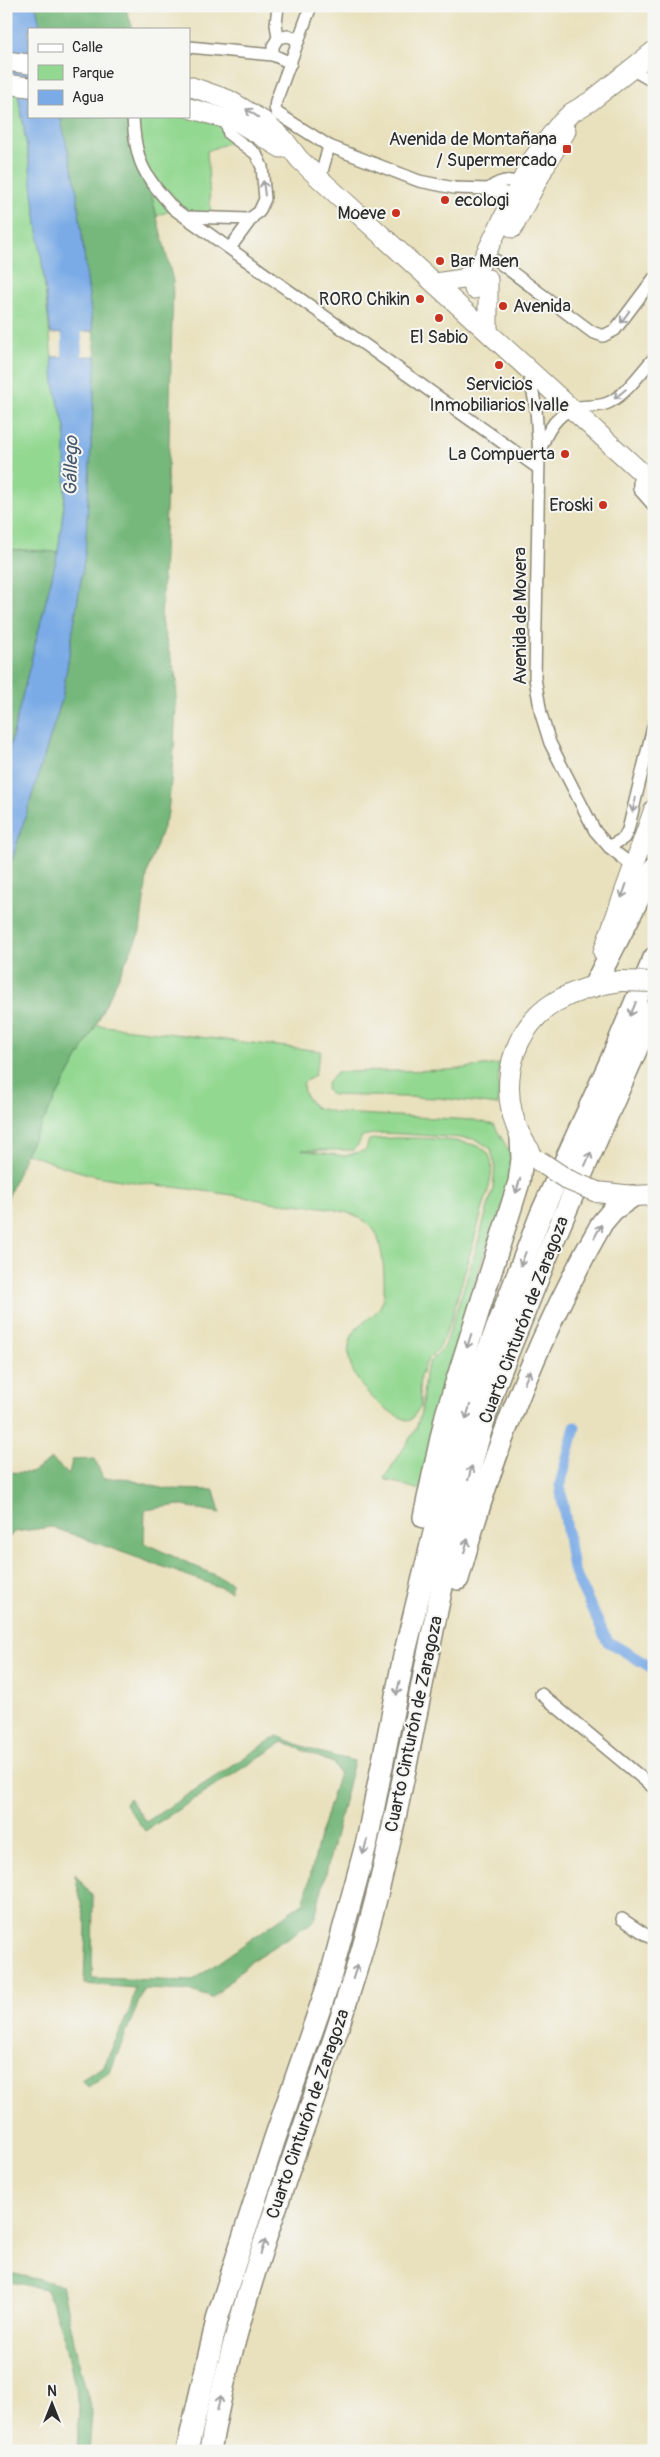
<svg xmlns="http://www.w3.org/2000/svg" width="660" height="2457" font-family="Pangolin,sans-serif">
	<rect width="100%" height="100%" fill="#f6f6f2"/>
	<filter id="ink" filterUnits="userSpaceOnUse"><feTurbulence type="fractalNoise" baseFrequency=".02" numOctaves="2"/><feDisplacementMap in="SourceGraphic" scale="10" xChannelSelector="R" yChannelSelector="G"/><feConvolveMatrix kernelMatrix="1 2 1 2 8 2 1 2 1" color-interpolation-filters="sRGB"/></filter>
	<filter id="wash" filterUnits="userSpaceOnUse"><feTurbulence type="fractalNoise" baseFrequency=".0096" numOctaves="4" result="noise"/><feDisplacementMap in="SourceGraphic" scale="20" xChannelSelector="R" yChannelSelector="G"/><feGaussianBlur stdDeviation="1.12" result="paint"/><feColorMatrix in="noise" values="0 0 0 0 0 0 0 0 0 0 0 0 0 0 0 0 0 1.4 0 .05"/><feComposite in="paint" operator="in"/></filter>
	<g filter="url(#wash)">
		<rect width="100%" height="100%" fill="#e9e1bd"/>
		<!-- green -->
		<g fill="#93d891" stroke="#5f825e">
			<path d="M6,92L18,93C34,185 45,278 53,371C55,391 62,408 65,427C70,465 63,514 58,552L6,549Z"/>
			<path d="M136,116H189L240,132L235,140L207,151L211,218L174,209L157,216L147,178Z"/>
			<path d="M96,1025L321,1051L314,1076L303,1083L304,1093L314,1107L337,1113L474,1120L494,1125L512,1156L513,1169L496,1228L491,1233C462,1318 438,1403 420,1490L384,1479L416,1429L422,1409L425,1373L430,1361L445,1346L475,1253L493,1189L495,1165L491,1149L476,1139L403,1134L379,1133L362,1136L358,1145L353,1150H302L345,1156L366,1150L369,1140C388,1136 474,1137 486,1151C495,1161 491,1175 489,1187L451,1320L440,1347L428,1359L420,1376L419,1392L421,1406L410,1421C380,1412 336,1371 352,1336C358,1322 376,1318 382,1303C387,1291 383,1241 374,1230C369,1224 363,1219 356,1216C330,1205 298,1205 270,1202C253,1199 236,1195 218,1193C180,1187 140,1184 102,1177C76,1172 51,1162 26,1153L27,1145H30Z"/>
			<path d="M499,1064L498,1105L439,1098L332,1095L326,1089L328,1081L338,1072L449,1070Z"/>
		</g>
		<!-- forest -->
		<g fill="#76b87b" stroke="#507253">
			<path d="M36,6H125L133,29H41Z"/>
			<path d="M60,116H136L147,178L173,281L169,444L161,621L177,681L174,749L168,813L148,869L140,931L96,1025L26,1152L6,1203V879L62,699L85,554L96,356L76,185Z"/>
			<path d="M6,549L58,552L6,762Z"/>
			<path d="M52,1459L69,1475L72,1460L95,1459L103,1479L122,1478L165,1489L214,1490L220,1513L178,1505L145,1510L144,1543L232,1583L230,1591L52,1527L14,1532L6,1541V1472L31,1473Z"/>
			<path d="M277,1736L318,1752L354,1761L314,1921L251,1961L212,1998L191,1991L144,1989L110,2072L88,2087L81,2080L104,2066L131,2007L135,1988L84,1984L86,1926L75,1874L93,1897L92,1978L192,1981L304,1902L320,1835L339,1773L333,1763L283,1742L145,1831L125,1804L129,1798L146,1822Z"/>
			<path d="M6,2272L62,2285L77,2355L92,2413L89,2451H77L79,2406L66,2345L52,2302L45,2289L6,2281Z"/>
		</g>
		<!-- water -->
		<g fill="#7aabe6" stroke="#526b88">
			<path d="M6,6H36L41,29H29V116H60L76,185L93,331L51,334L28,153L18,93L6,50Z"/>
			<path d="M96,356L85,554L62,699L6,879V762L58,552L65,496V428L54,385L52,357Z"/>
		</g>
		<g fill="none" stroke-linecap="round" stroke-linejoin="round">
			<!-- canal -->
			<path stroke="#7aabe6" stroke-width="11" d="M575,1427L560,1485L573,1569L607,1641L654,1669"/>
			<!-- river -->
			<path stroke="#7aabe6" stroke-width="20" d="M68,306L72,337V385"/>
		</g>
	</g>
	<g filter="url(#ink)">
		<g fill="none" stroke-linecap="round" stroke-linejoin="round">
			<!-- minor casing -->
			<g stroke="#8a8674" stroke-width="14">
				<g id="minor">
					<path d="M278,6L276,24L278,38"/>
					<path d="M311,6L276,101L275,108L277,113L329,146L419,181L454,188L488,189L520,196"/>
					<path d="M189,47L273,55L291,63"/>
					<path d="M273,55V46L278,38L288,36L299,40"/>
					<path d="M631,69L654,82"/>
					<path d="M133,116C135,163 144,175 174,209L538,468"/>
					<path d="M320,179L329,146"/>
					<path d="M488,189C500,180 512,177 525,187"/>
					<path d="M186,217L249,219L259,212L265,199L262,167L256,154L229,134L225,117"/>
					<path d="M230,248L252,218"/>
					<path d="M497,261L592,332L603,336L615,330L654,278"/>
					<path d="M528,369L536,408L539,457L535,678L541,714L550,743L595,831L609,847L633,866"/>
					<path d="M540,451C545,436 555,416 572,409C582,404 596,409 610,402C628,392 640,373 654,358"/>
					<path d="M639,470V489L654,506"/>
					<path d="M609,847L624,838L628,830L654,723"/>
					<path d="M541,1694L654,1788"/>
					<path d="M622,1919L654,1940"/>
				</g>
			</g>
			<!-- primary casing -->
			<g stroke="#8a8674" stroke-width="21">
				<g id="primary">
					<path d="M6,61L29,64"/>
					<path d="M6,84L29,87"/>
					<path d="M189,86L229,100L265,122L283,138L299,159L320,179L654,484"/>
					<path d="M189,108L238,122L281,148"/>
					<path d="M513,228L546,164L566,131"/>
					<path d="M488,279V332"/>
					<path d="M435,283L463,279L478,269"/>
					<path d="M474,289L478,269L532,160L557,127L571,113L591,101L654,51"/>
					<path d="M603,952L654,809"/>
				</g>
			</g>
			<!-- trunk casing -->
			<g stroke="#8a8674" stroke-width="22">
				<g id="trunk">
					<path d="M530,1151C495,1104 504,1034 555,1002C576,990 598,984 621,981"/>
					<path d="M597,1192L633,1196L654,1195"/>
				</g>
			</g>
			<!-- motorway casing -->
			<g stroke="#8a8674" stroke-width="24">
				<g id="motorway">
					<path d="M594,986L654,868"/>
					<path d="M424,1517L446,1415L519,1182L522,1159L521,1138"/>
					<path d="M458,1579C491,1456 539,1334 602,1223L613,1210L633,1196"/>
					<path d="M187,2451L218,2316L274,2141L329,1982L367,1841L404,1656L438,1516L476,1382L541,1214L611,1060L654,958"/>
					<path d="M210,2451C239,2283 309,2127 358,1964C414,1777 431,1581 492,1395C502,1364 516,1334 528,1303C567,1204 611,1107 654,1010"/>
				</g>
			</g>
			<!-- minor -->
			<use href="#minor" stroke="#fff" stroke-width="11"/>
			<!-- primary -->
			<use href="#primary" stroke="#fff" stroke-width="19"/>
			<!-- trunk -->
			<use href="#trunk" stroke="#fff" stroke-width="20"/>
			<!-- motorway -->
			<use href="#motorway" stroke="#fff" stroke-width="21"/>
			<!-- trunk-bridge casing -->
			<g stroke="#8a8674" stroke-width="22" stroke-linecap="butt">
				<g id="trunk-bridge">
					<path d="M621,981L654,982"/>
					<path d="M539,1161L568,1180L597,1192"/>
				</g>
			</g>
			<!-- trunk-bridge -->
			<use href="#trunk-bridge" stroke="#fff" stroke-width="20"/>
		</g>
		<!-- one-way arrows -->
		<defs><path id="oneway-shaft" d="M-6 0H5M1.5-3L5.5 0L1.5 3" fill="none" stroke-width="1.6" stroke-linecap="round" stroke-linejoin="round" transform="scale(1.25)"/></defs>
		<g stroke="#a0a0a0">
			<use href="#oneway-shaft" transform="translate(252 113) rotate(-146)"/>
			<use href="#oneway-shaft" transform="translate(264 188) rotate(-97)"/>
			<use href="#oneway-shaft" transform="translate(625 317) rotate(126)"/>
			<use href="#oneway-shaft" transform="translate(620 394) rotate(141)"/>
			<use href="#oneway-shaft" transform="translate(634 805) rotate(104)"/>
			<use href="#oneway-shaft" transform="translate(624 891) rotate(110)"/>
			<use href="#oneway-shaft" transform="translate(633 1009) rotate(113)"/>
			<use href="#oneway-shaft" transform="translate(588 1159) rotate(-66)"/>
			<use href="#oneway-shaft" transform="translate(518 1186) rotate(107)"/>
			<use href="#oneway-shaft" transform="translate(598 1231) rotate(-62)"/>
			<use href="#oneway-shaft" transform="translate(523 1259) rotate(111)"/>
			<use href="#oneway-shaft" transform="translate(469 1341) rotate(108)"/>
			<use href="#oneway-shaft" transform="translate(527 1377) rotate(-67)"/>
			<use href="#oneway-shaft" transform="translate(468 1412) rotate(106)"/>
			<use href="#oneway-shaft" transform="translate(470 1473) rotate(-75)"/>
			<use href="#oneway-shaft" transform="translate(466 1546) rotate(-74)"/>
			<use href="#oneway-shaft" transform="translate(398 1688) rotate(102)"/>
			<use href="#oneway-shaft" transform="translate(365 1847) rotate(105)"/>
			<use href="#oneway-shaft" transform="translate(355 1972) rotate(-72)"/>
			<use href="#oneway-shaft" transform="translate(263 2247) rotate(-71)"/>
			<use href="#oneway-shaft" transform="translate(219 2403) rotate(-77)"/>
		</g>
	</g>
	<!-- markers -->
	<g fill="#c8321e" stroke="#f6f6f2" stroke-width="2">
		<rect x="562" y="144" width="10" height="10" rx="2.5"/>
		<circle cx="445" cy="200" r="5"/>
		<circle cx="396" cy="213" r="5"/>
		<circle cx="440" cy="261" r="5"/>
		<circle cx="420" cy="299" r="5"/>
		<circle cx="503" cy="306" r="5"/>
		<circle cx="439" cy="318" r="5"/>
		<circle cx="499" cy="365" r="5"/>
		<circle cx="565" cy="454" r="5"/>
		<circle cx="603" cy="505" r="5"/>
	</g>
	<g text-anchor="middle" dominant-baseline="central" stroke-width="4" stroke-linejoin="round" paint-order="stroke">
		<!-- poi labels -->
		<g font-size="18" fill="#2b2b2b" stroke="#f6f6f2" text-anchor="end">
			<text x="557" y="139">Avenida de Montañana<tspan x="557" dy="21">/ Supermercado</tspan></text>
			<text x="455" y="200" text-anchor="start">ecologi</text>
			<text x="386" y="213">Moeve</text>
			<text x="450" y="261" text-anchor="start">Bar Maen</text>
			<text x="410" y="299">RORO Chikin</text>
			<text x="513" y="306" text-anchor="start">Avenida</text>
			<text x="439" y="337" text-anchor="middle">El Sabio</text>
			<text x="499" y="384" text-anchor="middle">Servicios<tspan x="499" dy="21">Inmobiliarios Ivalle</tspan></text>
			<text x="555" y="454">La Compuerta</text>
			<text x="593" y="505">Eroski</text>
		</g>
		<!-- street labels -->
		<g font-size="18" fill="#2b2b2b" stroke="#f6f6f2">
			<text transform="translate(520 616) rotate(-90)">Avenida de Movera</text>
			<text transform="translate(524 1320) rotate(-69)">Cuarto Cinturón de Zaragoza</text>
			<text transform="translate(414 1724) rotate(-78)">Cuarto Cinturón de Zaragoza</text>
			<text transform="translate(308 2114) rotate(-71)">Cuarto Cinturón de Zaragoza</text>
		</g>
		<!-- water labels -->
		<g font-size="19" font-style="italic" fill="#47586c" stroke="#f6f6f2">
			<text transform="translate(71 466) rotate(-89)">Gállego</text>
		</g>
	</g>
	<!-- margin -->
	<rect width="660" height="2457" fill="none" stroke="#f6f6f2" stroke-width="25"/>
	<!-- legend -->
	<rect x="28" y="28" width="162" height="90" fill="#f6f6f2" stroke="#a5a5a2"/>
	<rect x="38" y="44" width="25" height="8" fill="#ffffff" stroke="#a5a5a2"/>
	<text x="72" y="52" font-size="15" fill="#2b2b2b">Calle</text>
	<rect x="38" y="65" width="25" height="15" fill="#93d891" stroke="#a5a5a2"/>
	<text x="72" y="78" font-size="15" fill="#2b2b2b">Parque</text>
	<rect x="38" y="90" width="25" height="15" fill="#7aabe6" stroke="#a5a5a2"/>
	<text x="72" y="102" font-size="15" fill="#2b2b2b">Agua</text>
	<!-- north arrow -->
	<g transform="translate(52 2404)" stroke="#f6f6f2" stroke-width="4" paint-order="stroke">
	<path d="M0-4L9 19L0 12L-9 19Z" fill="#2b2b2b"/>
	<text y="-8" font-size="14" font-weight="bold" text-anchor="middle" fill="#2b2b2b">N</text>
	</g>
</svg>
